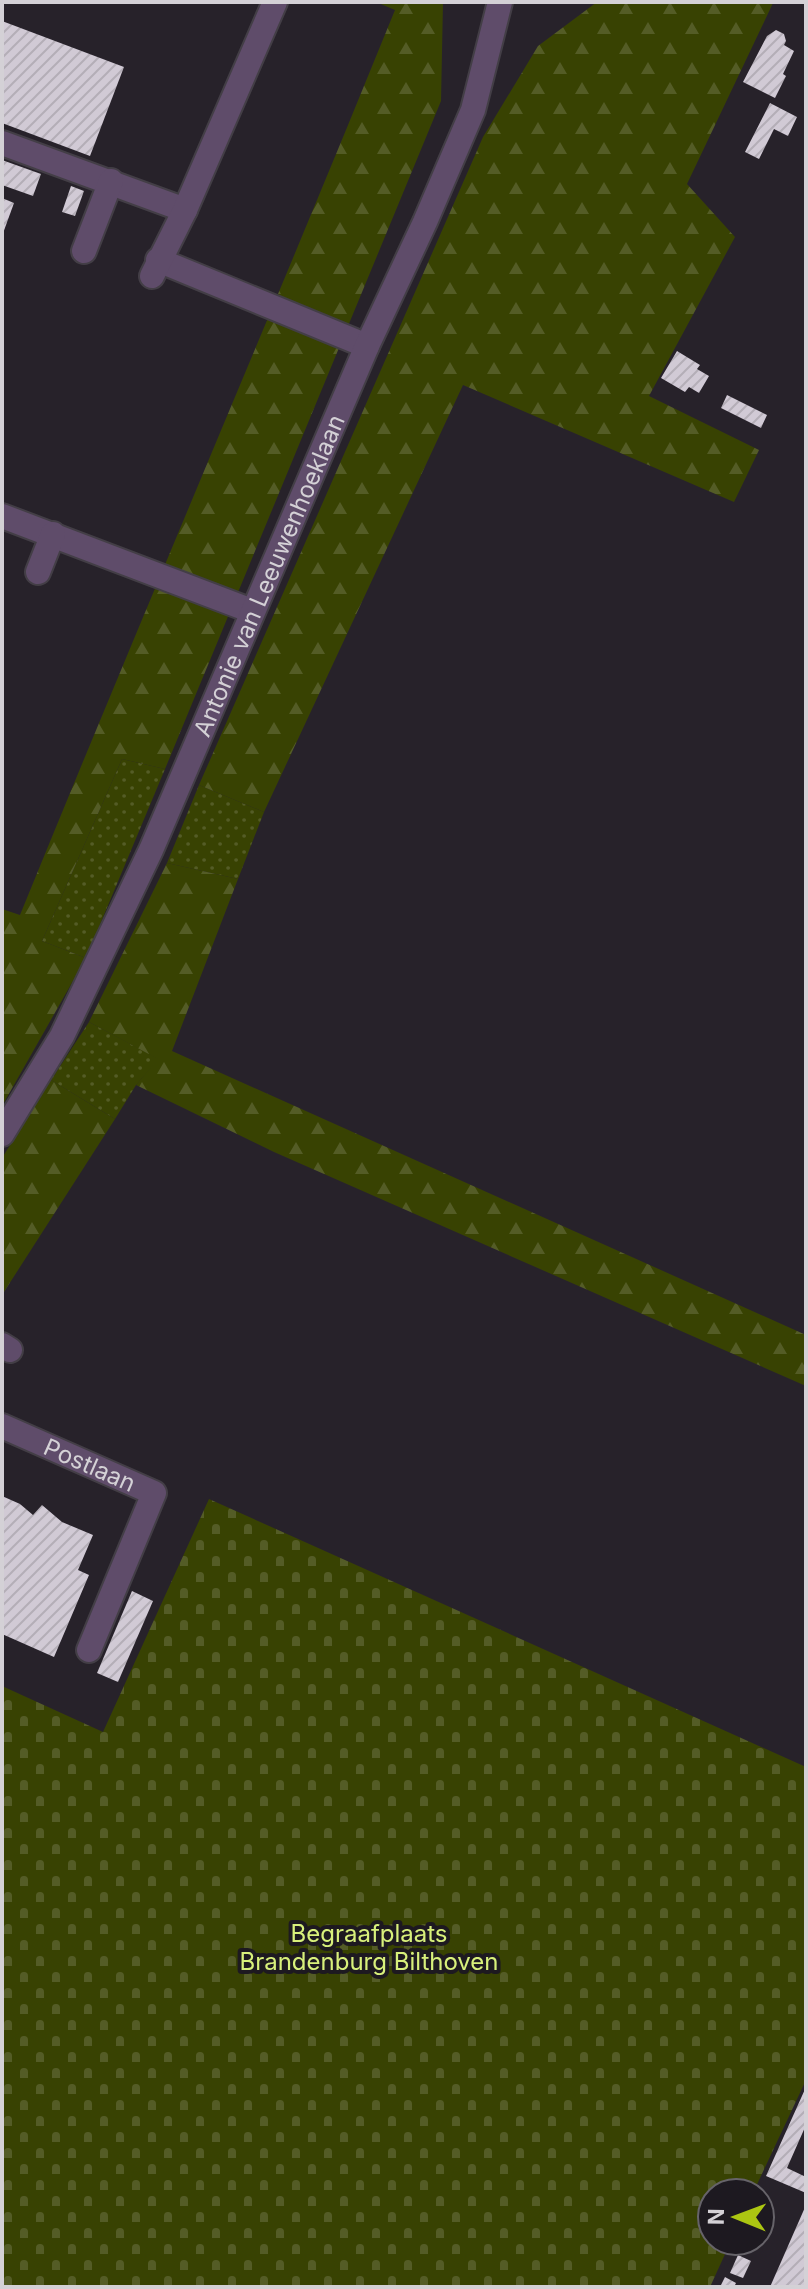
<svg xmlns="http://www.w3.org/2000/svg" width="808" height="2289" font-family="Inter,sans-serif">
	<defs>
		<pattern id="grass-dots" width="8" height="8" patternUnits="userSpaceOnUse" patternTransform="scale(2)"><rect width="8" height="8" fill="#384202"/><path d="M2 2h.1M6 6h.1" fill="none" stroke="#545c26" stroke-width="1.8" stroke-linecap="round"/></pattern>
		<pattern id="forest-firs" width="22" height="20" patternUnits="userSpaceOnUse" patternTransform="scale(2)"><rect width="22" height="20" fill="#384202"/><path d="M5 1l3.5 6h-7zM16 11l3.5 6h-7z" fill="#545c26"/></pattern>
		<pattern id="cemetery-stones" width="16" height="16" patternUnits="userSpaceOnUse" patternTransform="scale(2)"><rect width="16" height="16" fill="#384202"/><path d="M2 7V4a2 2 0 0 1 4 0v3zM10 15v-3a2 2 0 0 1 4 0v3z" fill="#545c26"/></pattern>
		<pattern id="building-hatch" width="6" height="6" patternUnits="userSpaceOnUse" patternTransform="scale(2)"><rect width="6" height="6" fill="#d1cad5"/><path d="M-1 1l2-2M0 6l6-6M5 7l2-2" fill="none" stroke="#b4aeb7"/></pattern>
	</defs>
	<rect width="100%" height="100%" fill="#27222a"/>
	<!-- grass -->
	<g fill="url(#grass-dots)">
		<path d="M122,759L165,769L86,958L42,941Z"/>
		<path d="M199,785L264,812L238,879L167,863Z"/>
		<path d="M89,1022L159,1059L136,1085L115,1119L51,1080Z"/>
	</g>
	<!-- forest -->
	<g fill="url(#forest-firs)">
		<path d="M376,2H443L441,101L165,769L122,759L42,941L86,958L2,1106V909L20,915C143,613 272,313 395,10Z"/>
		<path d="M597,2L773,3L687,184L735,237L649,396L759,450L734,502L463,385L264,812L199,785L483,137L538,46Z"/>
		<path d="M167,863L238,879L172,1051L806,1335V1386L274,1152L136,1085L158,1059L89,1022Z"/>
		<path d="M51,1080L115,1119L2,1295V1158Z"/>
	</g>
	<!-- cemetery -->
	<path fill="url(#cemetery-stones)" d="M209,1499L806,1767V2080L753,2193H712V2241H731L710,2287H2V1686L103,1732Z"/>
	<!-- building -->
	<g fill="url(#building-hatch)">
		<path d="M2,21L124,67L90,156L2,123Z"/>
		<path d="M776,30L784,34L786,41L784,45L794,51L783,74L786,76L775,98L743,82L767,36Z"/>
		<path d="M770,103L797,117L788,136L774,129L759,159L745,152Z"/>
		<path d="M2,160L41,174L33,196L2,185Z"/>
		<path d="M71,186L84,191L75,216L62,212Z"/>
		<path d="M2,198L14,203L2,236Z"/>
		<path d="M677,351L700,365L697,369L709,376L699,393L689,387L685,392L661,378Z"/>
		<path d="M727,395L767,415L761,428L721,408Z"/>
		<path d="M2,1496L20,1504L33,1515L42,1505L62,1522L93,1535L78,1570L89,1575L54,1657L2,1634Z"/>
		<path d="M132,1591L153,1601L118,1682L97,1673Z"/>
		<path d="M806,2087V2125L787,2168L806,2177V2193L766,2176Z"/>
		<path d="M760,2202L771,2207L760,2232Z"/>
		<path d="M806,2205V2287H770Z"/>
		<path d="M738,2255L751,2261L743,2278L730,2273Z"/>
		<path d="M725,2277L736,2283L734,2287H720Z"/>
	</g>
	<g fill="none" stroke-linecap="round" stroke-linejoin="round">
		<!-- minor casing -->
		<g stroke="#433e46" stroke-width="28">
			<g id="minor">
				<path d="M2,143L185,210"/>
				<path d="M84,251L111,181"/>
				<path d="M158,260L367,346"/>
				<path d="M152,276L185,210L275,2"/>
				<path d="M2,516L252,611"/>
				<path d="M38,572L53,534"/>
				<path id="s1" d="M2,1134L62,1036L151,850L367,346L425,222L473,110L500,2"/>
				<path d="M2,1345L10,1350"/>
				<path id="s2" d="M2,1426L154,1493L89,1650"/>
			</g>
		</g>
		<!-- minor -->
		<use href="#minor" stroke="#5f4c6a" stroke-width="24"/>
	</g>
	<g text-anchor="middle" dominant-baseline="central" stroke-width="8" stroke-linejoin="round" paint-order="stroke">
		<!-- street labels -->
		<g font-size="24" fill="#d4d1d6" stroke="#1d1920">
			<text stroke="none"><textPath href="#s1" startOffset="620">Antonie van Leeuwenhoeklaan</textPath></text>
			<text stroke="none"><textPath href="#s2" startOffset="96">Postlaan</textPath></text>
		</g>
		<!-- park labels -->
		<g font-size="24" fill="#d8f07b" stroke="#1d1920">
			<text x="369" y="1933">Begraafplaats<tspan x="369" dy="28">Brandenburg Bilthoven</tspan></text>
		</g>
	</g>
	<!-- border -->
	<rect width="808" height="2289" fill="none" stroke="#d4d1d6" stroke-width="8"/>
	<!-- north arrow -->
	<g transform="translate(736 2217) rotate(271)"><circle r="38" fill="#1d1920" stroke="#666369" stroke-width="2"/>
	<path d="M0-6L14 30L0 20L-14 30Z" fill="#acc612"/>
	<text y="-12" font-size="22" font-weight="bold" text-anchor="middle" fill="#d4d1d6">N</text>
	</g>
</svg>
